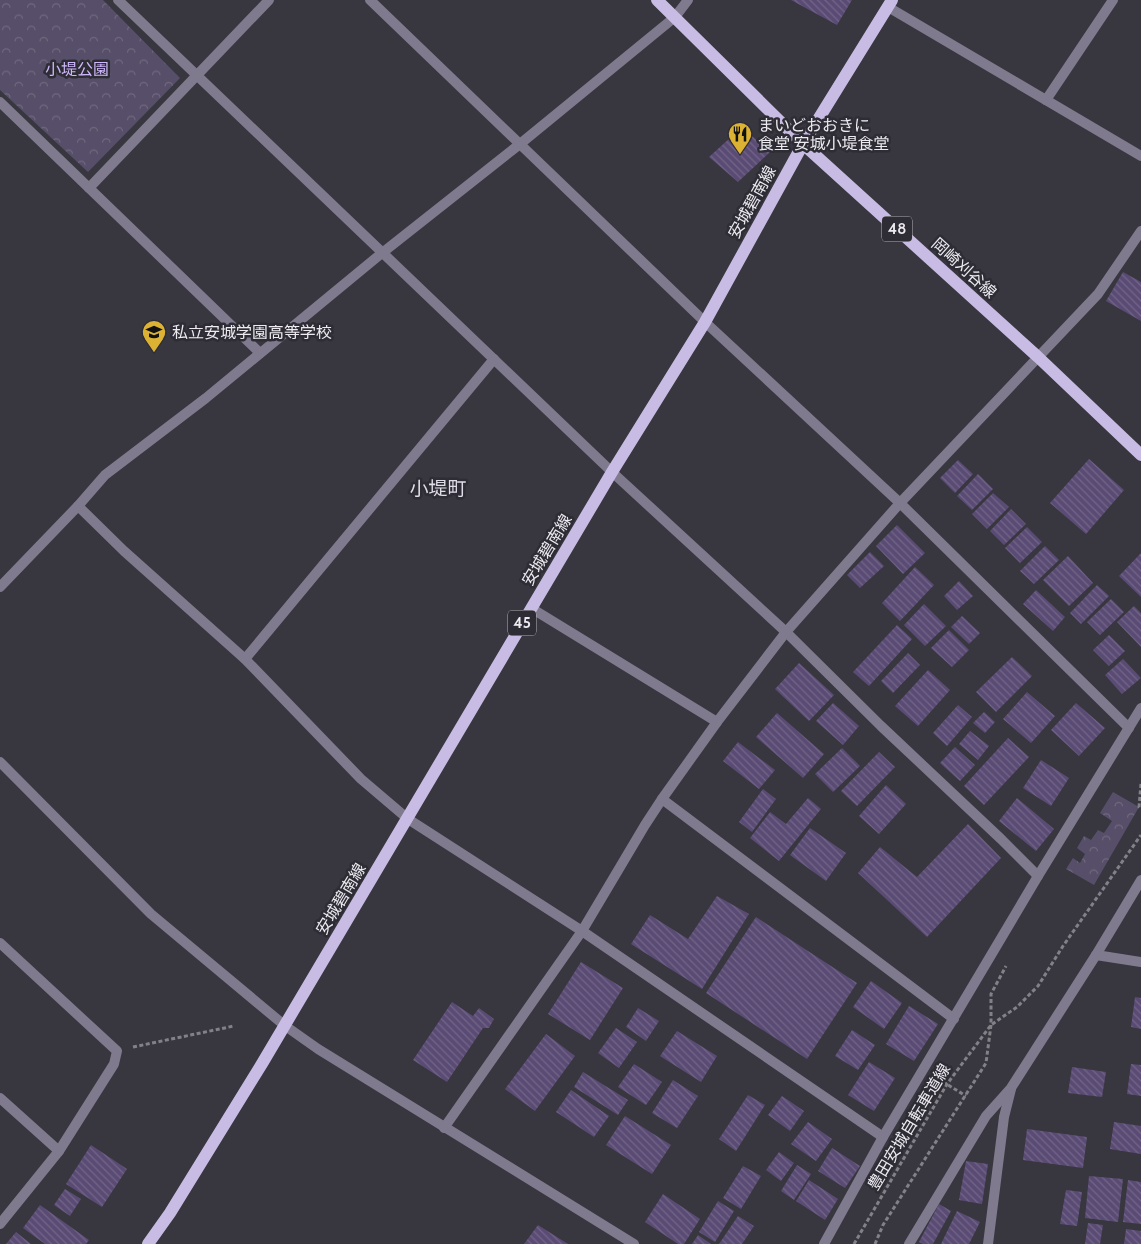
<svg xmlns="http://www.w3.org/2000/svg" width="1141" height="1244" font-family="Cabin,'Noto Sans JP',sans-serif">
	<defs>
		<pattern id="forest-crowns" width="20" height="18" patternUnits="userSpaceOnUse" patternTransform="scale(1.25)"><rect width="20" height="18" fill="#574f69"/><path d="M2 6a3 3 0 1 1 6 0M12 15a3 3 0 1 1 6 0" fill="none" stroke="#6f687f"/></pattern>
		<pattern id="building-back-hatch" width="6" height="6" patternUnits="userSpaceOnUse" patternTransform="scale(1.25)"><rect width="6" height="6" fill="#5a4b74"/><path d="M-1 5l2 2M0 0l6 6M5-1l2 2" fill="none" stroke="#726588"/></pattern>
	</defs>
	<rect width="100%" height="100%" fill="#38363f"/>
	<!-- forest -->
	<g fill="url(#forest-crowns)">
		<path d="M0,0H103L180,78L88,172L0,90Z"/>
		<path d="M1113,792L1139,807L1094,885L1066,869L1073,858L1080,863L1085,854L1077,848L1084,836L1091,840L1098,830L1104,833L1112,821L1100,813Z"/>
	</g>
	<!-- building -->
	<g fill="url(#building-back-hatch)">
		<path d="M791,0H852L837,25Z"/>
		<path d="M742,127L770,152L738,182L709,157Z"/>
		<path d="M1123,272L1141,282V321L1106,301Z"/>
		<path d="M1089,459L1124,490L1086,534L1050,503Z"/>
		<path d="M958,460L973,474L955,493L940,478Z"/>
		<path d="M978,474L993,489L972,510L957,496Z"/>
		<path d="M993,493L1009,507L987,529L972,514Z"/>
		<path d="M1011,509L1026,524L1004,545L990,531Z"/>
		<path d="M897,525L925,553L903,574L876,546Z"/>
		<path d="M1027,527L1042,542L1020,563L1005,548Z"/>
		<path d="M1045,546L1059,560L1034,584L1020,571Z"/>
		<path d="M870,552L884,566L860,588L847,575Z"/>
		<path d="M1141,553V597L1119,576Z"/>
		<path d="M1068,556L1093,583L1069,606L1043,580Z"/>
		<path d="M915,567L934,585L900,621L882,603Z"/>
		<path d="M959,581L973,596L957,610L944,596Z"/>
		<path d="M1097,585L1109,596L1081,624L1070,613Z"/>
		<path d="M1036,590L1065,617L1053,631L1023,604Z"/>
		<path d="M1111,599L1124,612L1100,635L1087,622Z"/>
		<path d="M924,604L946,626L925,646L904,625Z"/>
		<path d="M1134,606L1141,613V647L1117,622Z"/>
		<path d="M962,616L980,633L969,644L951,627Z"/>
		<path d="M897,625L912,639L869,686L853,672Z"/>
		<path d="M949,630L969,650L952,667L931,648Z"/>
		<path d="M1109,635L1125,651L1109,666L1093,650Z"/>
		<path d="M908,653L920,665L893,693L881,681Z"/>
		<path d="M1012,657L1032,676L996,712L976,692Z"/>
		<path d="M1123,659L1141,678L1122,694L1105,675Z"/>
		<path d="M799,663L834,695L809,721L775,689Z"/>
		<path d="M928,670L950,690L918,726L895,706Z"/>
		<path d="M1027,692L1055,716L1031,743L1003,719Z"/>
		<path d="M833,703L859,726L843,745L816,721Z"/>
		<path d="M1076,703L1105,728L1079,756L1051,730Z"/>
		<path d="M958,705L972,717L947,746L933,733Z"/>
		<path d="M984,712L995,722L985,733L973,723Z"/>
		<path d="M777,713L824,754L803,778L756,737Z"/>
		<path d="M970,731L989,746L978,760L959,744Z"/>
		<path d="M1008,738L1029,757L984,805L964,786Z"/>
		<path d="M738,742L775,770L759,789L723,761Z"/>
		<path d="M955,747L975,765L960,781L940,763Z"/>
		<path d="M842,748L860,766L833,792L815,774Z"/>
		<path d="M879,752L895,767L857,806L841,791Z"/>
		<path d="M1041,760L1069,778L1051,806L1023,788Z"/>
		<path d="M886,785L906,804L879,834L859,816Z"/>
		<path d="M763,789L776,799L752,832L739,822Z"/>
		<path d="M808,798L821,809L779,861L750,838L770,812L786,824Z"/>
		<path d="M1017,798L1054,829L1036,851L999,821Z"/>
		<path d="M968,824L1001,858L927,937L858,873L880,847L917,877Z"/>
		<path d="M810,828L846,853L826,881L790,855Z"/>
		<path d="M717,896L749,914L702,989L631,944L650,915L688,939Z"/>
		<path d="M756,917L857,983L807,1059L706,993Z"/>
		<path d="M581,962L623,988L590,1040L548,1014Z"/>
		<path d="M871,981L902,1003L884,1029L853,1007Z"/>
		<path d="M1135,997L1141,998V1029L1131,1027Z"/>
		<path d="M452,1002L473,1016L479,1008L494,1019L489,1028H483L447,1082L413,1060Z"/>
		<path d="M909,1006L938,1024L914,1061L886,1044Z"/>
		<path d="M638,1008L659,1021L646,1041L626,1027Z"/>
		<path d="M616,1028L637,1042L619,1068L598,1053Z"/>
		<path d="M852,1030L875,1045L858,1070L835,1056Z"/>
		<path d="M677,1031L717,1056L701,1082L660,1056Z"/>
		<path d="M546,1034L575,1056L535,1111L505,1089Z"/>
		<path d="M869,1062L895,1078L874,1111L848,1095Z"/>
		<path d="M634,1064L662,1082L646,1105L618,1087Z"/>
		<path d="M1131,1064L1141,1065V1096L1127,1094Z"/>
		<path d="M1072,1067L1106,1072L1102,1097L1068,1093Z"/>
		<path d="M583,1072L628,1100L618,1115L574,1087Z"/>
		<path d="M673,1080L698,1096L677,1128L652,1113Z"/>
		<path d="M571,1090L609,1116L594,1137L556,1112Z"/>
		<path d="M748,1095L765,1105L736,1151L719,1139Z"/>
		<path d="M782,1096L804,1111L790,1131L768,1115Z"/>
		<path d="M625,1116L671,1145L652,1174L606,1145Z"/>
		<path d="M808,1122L832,1139L816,1161L791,1144Z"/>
		<path d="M1114,1122L1141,1126V1154L1110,1149Z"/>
		<path d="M1027,1129L1087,1137L1083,1168L1023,1160Z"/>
		<path d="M91,1145L127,1169L102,1207L66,1184Z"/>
		<path d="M832,1148L860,1166L845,1188L818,1171Z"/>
		<path d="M779,1152L794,1163L781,1181L766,1170Z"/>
		<path d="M966,1161L988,1164L982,1204L959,1200Z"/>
		<path d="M797,1165L811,1174L794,1200L781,1191Z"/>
		<path d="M743,1166L761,1176L741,1209L723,1198Z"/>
		<path d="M1089,1176L1123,1179L1118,1222L1085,1218Z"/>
		<path d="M809,1180L838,1199L825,1220L796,1201Z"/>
		<path d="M1128,1180L1141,1182V1224L1123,1222Z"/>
		<path d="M65,1189L81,1199L70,1216L54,1205Z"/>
		<path d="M1066,1190L1082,1192L1077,1226L1060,1224Z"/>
		<path d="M663,1194L700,1219L684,1244H678L645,1222Z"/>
		<path d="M718,1201L734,1211L715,1242L699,1232Z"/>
		<path d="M939,1204L951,1211L933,1244H923L919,1242Z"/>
		<path d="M40,1205L89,1240L86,1244H45L23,1228Z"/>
		<path d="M957,1211L980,1222L969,1244H941Z"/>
		<path d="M738,1216L754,1226L742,1244H719Z"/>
		<path d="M1088,1223L1103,1225L1100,1244H1085Z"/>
		<path d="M538,1225L568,1244H524Z"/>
		<path d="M1126,1229L1141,1231V1244H1124Z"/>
		<path d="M16,1232L31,1244H6Z"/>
		<path d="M698,1235L711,1244H692Z"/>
	</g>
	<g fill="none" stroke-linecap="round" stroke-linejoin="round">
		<!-- path -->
		<g stroke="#838188" stroke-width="3" stroke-dasharray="4 2.5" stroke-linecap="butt">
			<path d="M1141,784L1139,807L1141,808"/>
			<path d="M133,1047L234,1026"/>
			<path d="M944,1071L940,1080L966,1096"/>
			<path d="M854,1244L947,1084L991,1025L1017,1007L1038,986L1063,946L1141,835"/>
			<path d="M875,1244L883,1225L986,1063L991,1025V994L1006,966"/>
		</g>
		<!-- minor -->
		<g stroke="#807a8e" stroke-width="10">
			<path d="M118,0L612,472L786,632L881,726L1001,839L1038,876"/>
			<path d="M370,0L705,322L900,503L1129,728"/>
			<path d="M888,7L1141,156"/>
			<path d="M1046,100L1113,0"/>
			<path d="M0,102L260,353"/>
			<path d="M89,188L269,0"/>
			<path d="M78,506L124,551L245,659L361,779L408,819L582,931L883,1137"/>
			<path d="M0,587L78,506L105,475L206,398L382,253L520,144L675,17L688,0"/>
			<path d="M531,608L717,722"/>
			<path d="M245,659L494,359"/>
			<path d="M662,799L954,1019"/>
			<path d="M0,943L117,1051L114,1064L59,1151L0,1224"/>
			<path d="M1096,955L1141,962"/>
			<path d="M284,1025L318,1049L634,1244"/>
			<path d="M0,1098L59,1151"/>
			<path d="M444,1128L582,931L645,825L662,799L717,722L786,632L900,503L1098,294L1141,231"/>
			<path d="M824,1244L883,1137L1038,876L1141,708"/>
			<path d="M909,1244L986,1116L1011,1088L1096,955L1141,880"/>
			<path d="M988,1244L1004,1117L1011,1089"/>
		</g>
		<!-- tertiary -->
		<path stroke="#807a8e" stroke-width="10" d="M0,762L151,914L284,1025"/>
		<!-- primary -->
		<g stroke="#c9bce4" stroke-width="12">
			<path d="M657,0L803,144L1038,357L1141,455"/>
			<path d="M148,1244L170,1213L263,1062L612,472L705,322L803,144L892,0"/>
		</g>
	</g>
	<!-- icons -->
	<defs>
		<g id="restaurant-pin" transform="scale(1.25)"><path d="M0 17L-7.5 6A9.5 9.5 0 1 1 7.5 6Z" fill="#dbb233" stroke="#2e2c34"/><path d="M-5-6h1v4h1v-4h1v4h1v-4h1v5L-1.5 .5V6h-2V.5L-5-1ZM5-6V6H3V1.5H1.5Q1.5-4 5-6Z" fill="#111"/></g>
		<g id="school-pin" transform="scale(1.25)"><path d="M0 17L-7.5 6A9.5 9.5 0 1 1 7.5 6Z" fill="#dbb233" stroke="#2e2c34"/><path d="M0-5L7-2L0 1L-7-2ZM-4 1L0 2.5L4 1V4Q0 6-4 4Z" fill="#111"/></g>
	</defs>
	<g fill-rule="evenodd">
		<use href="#restaurant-pin" x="740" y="134"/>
		<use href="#school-pin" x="154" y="332"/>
	</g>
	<g text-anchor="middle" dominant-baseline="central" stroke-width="5" stroke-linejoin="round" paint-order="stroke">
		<!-- shield labels -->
		<g fill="#2e2c34" stroke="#b4b2b8" stroke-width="1">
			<rect x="882" y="216.5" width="30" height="25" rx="4"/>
			<rect x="508" y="610.5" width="28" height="25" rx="4"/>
		</g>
		<g font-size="15" font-weight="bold" fill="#edebf1">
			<text x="897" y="229">48</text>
			<text x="522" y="623">45</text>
		</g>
		<!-- park labels -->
		<g font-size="16" fill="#ceb7fb" stroke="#2e2c34">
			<text x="77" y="69">小堤公園</text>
		</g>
		<!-- poi labels -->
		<g font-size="16" fill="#edebf1" stroke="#2e2c34" text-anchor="start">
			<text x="758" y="125">まいどおおきに<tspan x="758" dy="18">食堂 安城小堤食堂</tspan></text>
			<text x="172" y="332">私立安城学園高等学校</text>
		</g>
		<!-- street labels -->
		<g font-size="16" fill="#edebf1" stroke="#2e2c34">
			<text transform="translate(752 202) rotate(-61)">安城碧南線</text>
			<text transform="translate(964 268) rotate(42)">岡崎刈谷線</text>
			<text transform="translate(547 550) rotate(-59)">安城碧南線</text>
			<text transform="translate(341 899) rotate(-59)">安城碧南線</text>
			<text transform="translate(909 1127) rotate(-59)">豊田安城自転車道線</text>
		</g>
		<!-- quarter labels -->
		<g font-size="19" fill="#dfdbe7" stroke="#2e2c34">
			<text x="438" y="488">小堤町</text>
		</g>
	</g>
</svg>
